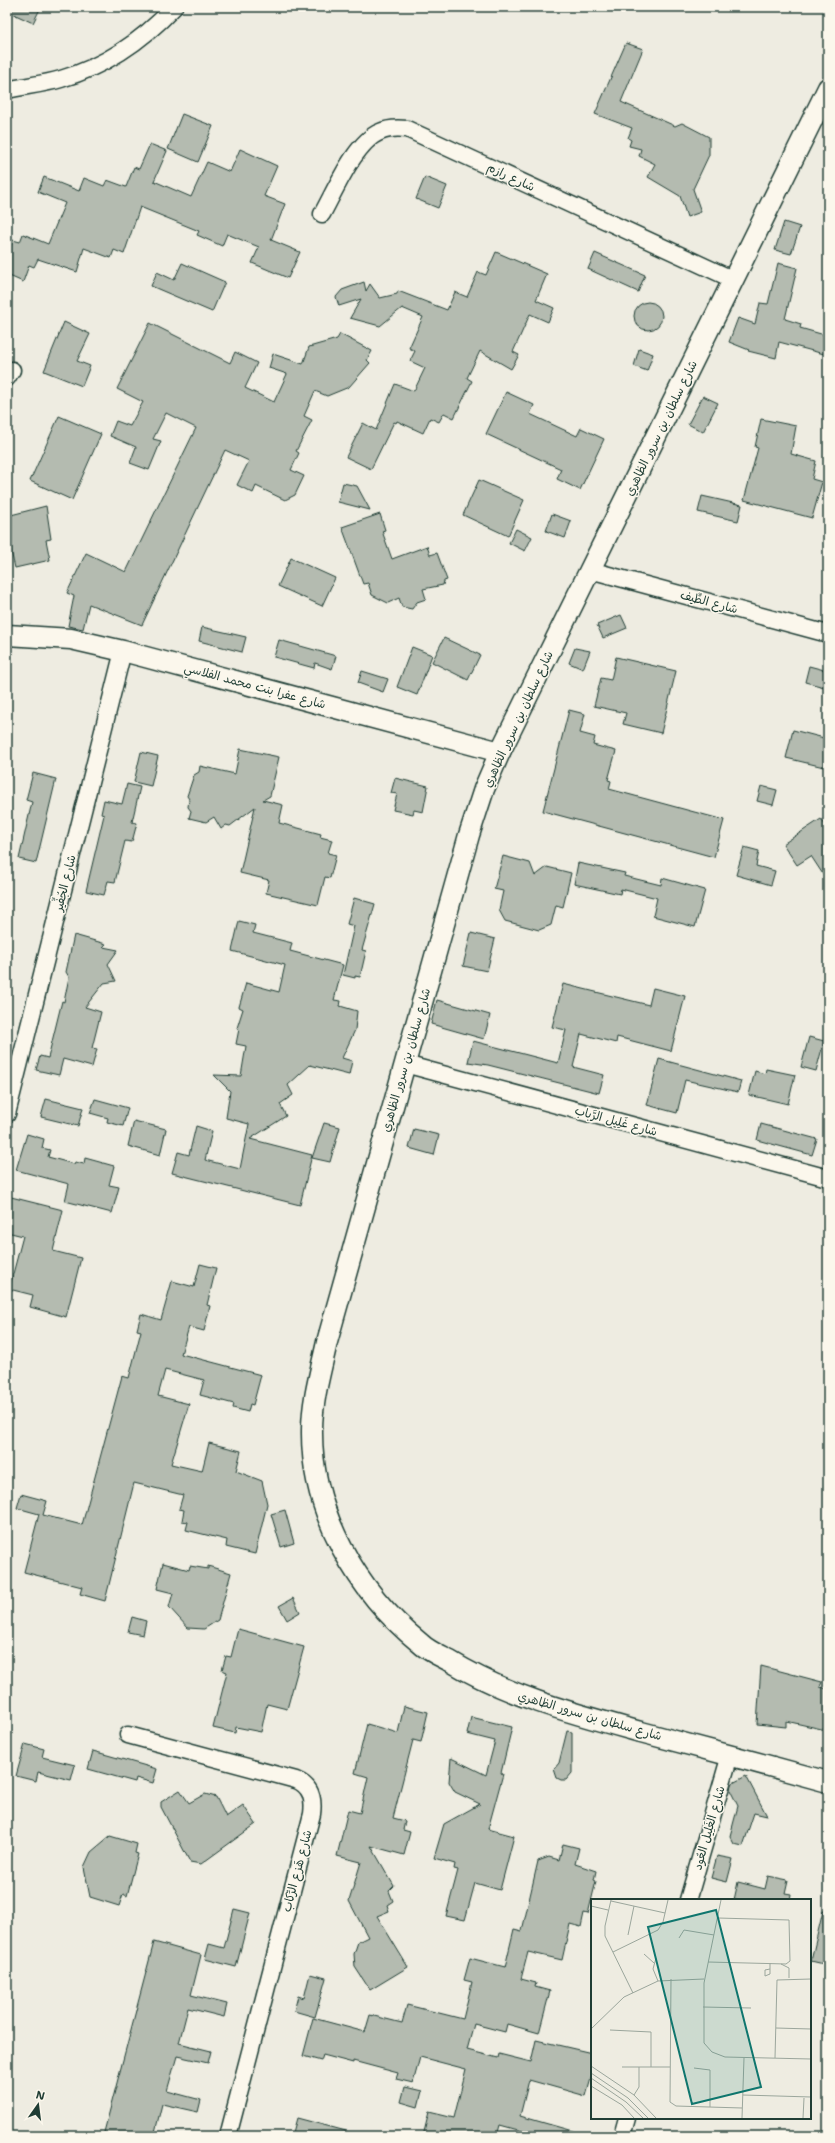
<svg xmlns="http://www.w3.org/2000/svg" width="835" height="2143" font-family="'Shantell Sans','Playpen Sans Arabic',sans-serif">
	<rect width="100%" height="100%" fill="#eeece1"/>
	<filter id="ink" filterUnits="userSpaceOnUse"><feTurbulence type="fractalNoise" baseFrequency=".025" numOctaves="2"/><feDisplacementMap in="SourceGraphic" scale="8" xChannelSelector="R" yChannelSelector="G"/><feConvolveMatrix kernelMatrix="1 2 1 2 8 2 1 2 1" color-interpolation-filters="sRGB"/></filter>
	<g filter="url(#ink)">
		<!-- building -->
		<g fill="#b4bbb0" stroke="#1f3d34">
			<path d="M7,7H41L33,23L7,11Z"/>
			<path d="M626,43L643,49L621,102L675,126L682,123L709,137V155L693,189L701,212L687,217L680,196L648,177L655,164L639,156L641,149L629,146L631,140L628,138L632,128L595,114Z"/>
			<path d="M182,114L213,126L198,162L168,149Z"/>
			<path d="M150,144L167,151L154,181L191,197L207,162L230,172L240,149L277,166L264,196L285,204L271,240L300,252L288,278L252,263L259,247L227,234L222,246L197,235L199,231L140,207L124,254L114,250L111,258L84,248L77,272L38,259L34,267L29,265L23,282L7,275V255L13,240L20,242L23,234L48,244L65,203L38,192L44,177L79,191L84,178L104,186L107,180L126,187L134,167L139,169Z"/>
			<path d="M425,177L447,186L438,208L416,199Z"/>
			<path d="M784,222L800,227L791,254L775,250Z"/>
			<path d="M496,252L547,274L536,300L554,308L548,322L530,314L513,352L519,355L511,369L480,351L467,378L472,381L454,418L444,413L439,422L430,418L423,433L397,421L396,423L394,422L371,469L346,457L363,423L376,430L395,384L414,391L425,368L410,361L415,351L409,348L423,317L402,308L380,326L350,318L361,299L339,306L336,297L342,290L364,282L366,291L370,284L380,298L397,294L398,291L447,310L455,292L467,297L478,272L486,275Z"/>
			<path d="M595,253L645,275L638,292L588,269Z"/>
			<path d="M182,263L225,282L212,312L151,286L157,272L174,280Z"/>
			<path d="M778,263L797,268L785,319L801,324L800,328L828,336L824,354L779,342L776,358L748,351L749,350L729,342L738,318L755,324L760,303L768,304Z"/>
			<circle cx="648" cy="316" r="14"/>
			<path d="M64,322L90,334L77,361L90,366L82,386L44,371Z"/>
			<path d="M150,323L230,363L235,352L257,363L245,388L274,402L287,374L269,368L273,354L303,364L309,347L337,339L340,334L372,351L367,360L370,363L349,387L327,396L315,391L304,416L312,420L296,451L299,453L291,470L304,476L295,495L285,500L256,486L253,493L237,485L249,461L225,450L142,625L89,604L83,629L68,626L74,596L67,593L86,553L126,572L196,428L166,413L153,439L161,441L149,470L130,463L136,447L110,436L116,421L130,426L143,402L117,389Z"/>
			<path d="M639,349L653,354L647,371L634,366Z"/>
			<path d="M506,392L534,405L530,414L577,436L581,428L604,439L580,490L557,479L561,469L486,434Z"/>
			<path d="M703,396L718,403L703,432L688,424Z"/>
			<path d="M59,416L101,434L72,500L30,481Z"/>
			<path d="M761,419L796,426L791,454L816,461L812,479L822,482L812,518L744,500L758,448L755,447Z"/>
			<path d="M479,480L524,500L508,536L463,515Z"/>
			<path d="M343,483L357,486L370,510L338,502Z"/>
			<path d="M702,496L742,505L738,521L698,512Z"/>
			<path d="M46,506L51,539L46,540L50,560L15,568L10,547H7V516Z"/>
			<path d="M380,514L385,530L382,531L392,559L427,546L430,555L437,553L447,580L444,581L443,585L423,589L426,599L417,602L412,609L402,607L399,598L388,603L372,595L368,583L363,584L342,527Z"/>
			<path d="M552,514L571,521L565,538L546,531Z"/>
			<path d="M516,529L532,537L525,551L509,543Z"/>
			<path d="M291,558L335,578L322,606L278,586Z"/>
			<path d="M621,615L627,628L603,638L597,625Z"/>
			<path d="M202,627L246,637L242,652L199,641Z"/>
			<path d="M444,638L480,655L468,680L432,662Z"/>
			<path d="M279,640L336,656L332,669L315,663L314,668L274,657Z"/>
			<path d="M412,647L432,655L417,695L397,687Z"/>
			<path d="M575,648L590,651L583,669L569,663Z"/>
			<path d="M616,657L676,671L661,733L623,724L626,713L594,706L601,678L611,680Z"/>
			<path d="M809,666L828,671V688L805,682Z"/>
			<path d="M362,671L388,679L383,692L358,683Z"/>
			<path d="M569,710L585,714L580,733L595,737L593,745L616,751L608,780L611,781L609,789L724,820L714,857L543,811Z"/>
			<path d="M793,730L828,739V768L786,758Z"/>
			<path d="M240,749L279,757L270,796L263,800L283,805L279,823L321,834L320,837L332,840L328,853L336,855L330,878L325,877L318,905L266,893L269,880L240,873L255,807L230,826L226,825L221,829L214,817L206,822L189,818L191,811L188,807L189,799L187,796L194,775L199,772L200,766L235,774Z"/>
			<path d="M141,752L158,756L151,786L134,782Z"/>
			<path d="M33,773L56,779L36,863L19,859L32,802L26,800Z"/>
			<path d="M395,778L428,786L423,812L414,810L413,814L393,810L397,794L391,793Z"/>
			<path d="M127,784L140,787L132,822L137,823L132,842L125,841L115,882L108,881L104,895L86,891L104,815L101,814L104,800L122,804Z"/>
			<path d="M761,786L777,790L773,805L757,801Z"/>
			<path d="M821,819L828,829V882L811,856L797,865L783,844Z"/>
			<path d="M744,847L759,851L756,866L775,871L771,885L736,875Z"/>
			<path d="M503,856L530,863L535,876L547,867L571,873L563,907L556,905L551,925L539,930L505,921L499,910L503,891L494,889Z"/>
			<path d="M578,863L625,873L624,876L661,885L662,878L705,890L695,927L653,916L657,898L621,889L620,894L574,884Z"/>
			<path d="M354,898L375,904L362,950L366,951L360,977L355,976V978L343,975L354,926L347,924Z"/>
			<path d="M239,921L255,925L253,933L292,943L290,951L343,965L334,1000L341,1001L340,1006L357,1011L355,1030L342,1058L352,1061L349,1075L310,1065L288,1085L293,1095L280,1104L286,1116L250,1139L312,1155L300,1205L172,1173L178,1152L189,1155L196,1126L212,1131L205,1160L240,1169L249,1124L226,1118L230,1091L214,1075L241,1076L246,1046L236,1044L239,1029L237,1028L243,1009L239,1007L246,983L279,992L285,965L232,951Z"/>
			<path d="M471,933L495,939L487,971L463,966Z"/>
			<path d="M74,935L106,944L103,947L118,950L108,964L116,981L104,983L85,1007L101,1012L92,1048L97,1049L92,1067L63,1059L59,1075L36,1070L40,1056L48,1058L62,1001L64,1002L69,977L66,972Z"/>
			<path d="M563,984L649,1005L653,988L685,996L671,1051L617,1037L616,1043L581,1034L573,1067L604,1075L599,1093L488,1065L468,1062L473,1041L558,1063L566,1030L552,1027Z"/>
			<path d="M437,1000L490,1015L484,1039L431,1024Z"/>
			<path d="M809,1037L824,1041L816,1071L801,1067Z"/>
			<path d="M659,1059L741,1081L738,1092L685,1080L677,1113L647,1105Z"/>
			<path d="M766,1069L795,1075L788,1104L749,1095L755,1071L765,1074Z"/>
			<path d="M46,1099L83,1108L78,1126L41,1117Z"/>
			<path d="M95,1099L128,1108L123,1126L107,1122L108,1118L90,1113Z"/>
			<path d="M134,1121L166,1129L160,1155L128,1146Z"/>
			<path d="M324,1123L340,1127L330,1162L312,1158Z"/>
			<path d="M761,1124L817,1139L812,1155L757,1140Z"/>
			<path d="M414,1129L439,1135L434,1155L409,1148Z"/>
			<path d="M27,1134L44,1139L42,1148L50,1150L48,1157L74,1164L75,1162L84,1164L85,1158L114,1166L109,1185L119,1187L112,1213L65,1201L69,1184L16,1170Z"/>
			<path d="M7,1196L63,1210L53,1251L81,1258L66,1317L30,1307L33,1295L9,1289L23,1236L7,1232Z"/>
			<path d="M200,1264L216,1268L207,1305L210,1306L204,1331L189,1327L181,1354L261,1375L253,1405L250,1404L248,1412L233,1408L234,1404L200,1395L204,1380L165,1370L158,1396L189,1404L171,1464L202,1471L209,1443L241,1451L236,1471L262,1481L267,1504L255,1554L226,1547L227,1540L186,1530L188,1522L182,1521L184,1510L179,1509L183,1495L134,1483L105,1601L80,1594L82,1587L24,1572L39,1514L17,1508L21,1494L47,1501L43,1515L82,1525L122,1376L129,1378L141,1331L137,1330L141,1314L161,1320L172,1281L194,1287Z"/>
			<path d="M285,1510L294,1543L281,1547L271,1514Z"/>
			<path d="M163,1563L189,1570L190,1566L208,1569V1566L231,1573L218,1620L204,1629L188,1628L169,1607L173,1593L157,1589Z"/>
			<path d="M293,1598L300,1612L287,1620L279,1606Z"/>
			<path d="M132,1617L146,1621L143,1635L128,1632Z"/>
			<path d="M238,1629L304,1647L287,1709L267,1704L261,1732L236,1727L235,1733L213,1728L227,1672L222,1670L226,1656L231,1657Z"/>
			<path d="M761,1666L822,1682L820,1687L828,1689V1720L826,1730L786,1721V1727L757,1724Z"/>
			<path d="M404,1706L428,1712L421,1742L413,1740L393,1818L405,1821L403,1830L410,1832L404,1855L371,1846L394,1886L389,1891L393,1901L387,1905L389,1911L377,1916L408,1967L370,1990L355,1967L354,1954L358,1942L368,1937L349,1901L361,1862L337,1856L348,1810L360,1813L368,1777L355,1773L367,1724L398,1733Z"/>
			<path d="M471,1717L512,1727L501,1773L503,1774L488,1829L514,1836L500,1890L475,1883L465,1920L446,1916L458,1870L454,1869L455,1864L434,1858L444,1824L480,1804L455,1792L449,1782L451,1758L486,1775L495,1741L467,1734Z"/>
			<path d="M567,1731L572,1732V1773L566,1780H561L557,1778L554,1769L559,1763Z"/>
			<path d="M25,1744L44,1749L42,1757L75,1765L71,1780L38,1772L36,1781L16,1776Z"/>
			<path d="M93,1751L157,1769L153,1783L136,1778L135,1782L88,1769Z"/>
			<path d="M746,1776L767,1816L754,1813L743,1846L734,1844L730,1836L738,1806L730,1790L731,1784Z"/>
			<path d="M180,1790L189,1803L205,1794L216,1797L226,1817L243,1805L256,1824L201,1864L190,1862L161,1807V1802Z"/>
			<path d="M110,1836L137,1844L135,1853L138,1854L127,1896L123,1894L119,1906L90,1897L84,1867L91,1852Z"/>
			<path d="M563,1844L579,1848L575,1864L596,1871L594,1880L596,1881L588,1914L584,1913L581,1927L570,1924L562,1960L528,1952L521,1979L536,1983L535,1987L550,1991L539,2033L507,2024L505,2032L474,2024L467,2050L498,2058L499,2054L531,2062L536,2040L592,2053V2075L586,2096L529,2080L520,2116L576,2132L575,2136H540L500,2125L497,2136H423L429,2112L454,2118L466,2069L420,2057L413,2083L396,2079L398,2073L353,2061V2063L323,2055L321,2061L303,2056L313,2018L365,2032L370,2015L402,2023L407,2005L463,2019L472,1982L464,1980L470,1958L505,1967L514,1929L522,1931L538,1861L549,1857L559,1860Z"/>
			<path d="M717,1856L733,1859L727,1882L711,1878Z"/>
			<path d="M768,1876L788,1880L785,1893L791,1894L790,1900H734L738,1882L765,1889Z"/>
			<path d="M234,1909L250,1913L236,1967L205,1959L209,1944L224,1948Z"/>
			<path d="M823,1911L828,1912V1965L811,1961Z"/>
			<path d="M154,1942L201,1955L191,1995L227,2004L224,2017L188,2008L179,2043L211,2051L208,2063L177,2056L167,2091L201,2100L198,2112L162,2104L154,2136H103Z"/>
			<path d="M310,1974L326,1978L315,2017L294,2011L298,1996L304,1998Z"/>
			<path d="M405,2087L422,2091L418,2107L401,2102Z"/>
			<path d="M297,2118L346,2131V2136H292Z"/>
		</g>
		<g fill="none" stroke-linecap="round" stroke-linejoin="round">
			<!-- minor casing -->
			<g stroke="#1f3d34" stroke-width="19">
				<g id="minor">
					<path d="M7,90C25,86 44,84 61,79C106,66 143,40 174,7"/>
					<path d="M322,214C335,191 355,142 380,132C388,128 398,128 407,129L734,280"/>
					<path d="M7,378L12,370"/>
					<path d="M590,570L828,634"/>
					<path d="M405,1064L828,1178"/>
					<path d="M7,1114L123,651"/>
					<path d="M128,1735L296,1780C311,1786 314,1799 312,1814L228,2136"/>
					<path d="M688,1900L730,1755"/>
					<path d="M622,2136L627,2118"/>
				</g>
			</g>
			<!-- tertiary casing -->
			<g stroke="#1f3d34" stroke-width="23">
				<g id="tertiary">
					<path d="M828,88L500,752L484,789L469,835L327,1342C321,1370 312,1400 312,1430C311,1512 357,1592 420,1643C428,1651 440,1656 450,1661C509,1697 575,1714 641,1732C703,1748 766,1765 828,1782"/>
					<path d="M7,635L71,639L123,651L500,752"/>
				</g>
			</g>
			<!-- minor -->
			<use href="#minor" stroke="#fbf7ec" stroke-width="16"/>
			<!-- tertiary -->
			<use href="#tertiary" stroke="#fbf7ec" stroke-width="20"/>
		</g>
	</g>
	<g text-anchor="middle" dominant-baseline="central" stroke-width="3" stroke-linejoin="round" paint-order="stroke">
		<!-- street labels -->
		<g font-size="12" fill="#1f3d34" stroke="#fbf7ec">
			<text transform="translate(511 177) rotate(25)">شارع رازم</text>
			<text transform="translate(661 428) rotate(-64)">شارع سلطان بن سرور الظاهري</text>
			<text transform="translate(709 602) rotate(15)">شارع الطِّيف</text>
			<text transform="translate(255 686) rotate(15)">شارع عفرا بنت محمد الفلاسي</text>
			<text transform="translate(518 719) rotate(-65)">شارع سلطان بن سرور الظاهري</text>
			<text transform="translate(65 883) rotate(-76)">شارع الجُفِّير</text>
			<text transform="translate(406 1060) rotate(-74)">شارع سلطان بن سرور الظاهري</text>
			<text transform="translate(616 1121) rotate(15)">شارع غَلِيل الرَّباب</text>
			<text transform="translate(590 1716) rotate(16)">شارع سلطان بن سرور الظاهري</text>
			<text transform="translate(709 1828) rotate(-74)">شارع الغَلِيل العُود</text>
			<text transform="translate(297 1871) rotate(-75)">شارع هَزع الرِّكاب</text>
		</g>
	</g>
	<!-- overview -->
	<g transform="translate(591 1899)">
		<rect width="220" height="220" fill="#eeece1"/>
		<path fill="none" stroke="#9ba69c" stroke-width="1" d="M20,1L14,27V37L42,94M130,1L113,84V144L121,153L134,158L220,160M20,2L74,14M0,7L17,11M37,36L43,7M88,39L93,31L123,36M22,53L67,31L72,23L77,1M53,55L63,64M65,59L62,70L67,82M117,63L195,65L199,62L198,21L127,19M190,65L198,69V79M179,70L174,71V77L179,75V64M80,80L79,203L85,207L151,209M112,108L160,109M185,129L220,130M0,130L33,98L67,82L113,80M19,131L60,133V168M184,159L186,81L220,80M0,167L43,196L65,219M31,168H79M103,169L119,171V208M0,174L37,199L57,219M0,179L35,203L52,219M0,187L31,206L43,219M43,196L48,188V168M152,196L220,198M151,219L153,159M212,219L213,199"/>
		<path fill="#0f766e" fill-opacity="0.15" stroke="#0f766e" stroke-width="2" d="M125,11L170,188L101,205L57,28Z"/>
		<rect width="220" height="220" fill="none" stroke="#1f3d34" stroke-width="2"/>
	</g>
	<!-- margin -->
	<rect width="835" height="2143" fill="none" stroke="#fbf7ec" stroke-width="24"/>
	<rect x="12" y="12" width="811" height="2119" fill="none" stroke="#1f3d34" stroke-width="1.5" filter="url(#ink)"/>
	<!-- north arrow -->
	<g transform="translate(38 2105) rotate(14)" stroke="#fbf7ec" stroke-width="3" paint-order="stroke">
	<path d="M0-3L7 15L0 10L-7 15Z" fill="#1f3d34"/>
	<text y="-6" font-size="11" font-weight="bold" text-anchor="middle" fill="#1f3d34">N</text>
	</g>
</svg>
